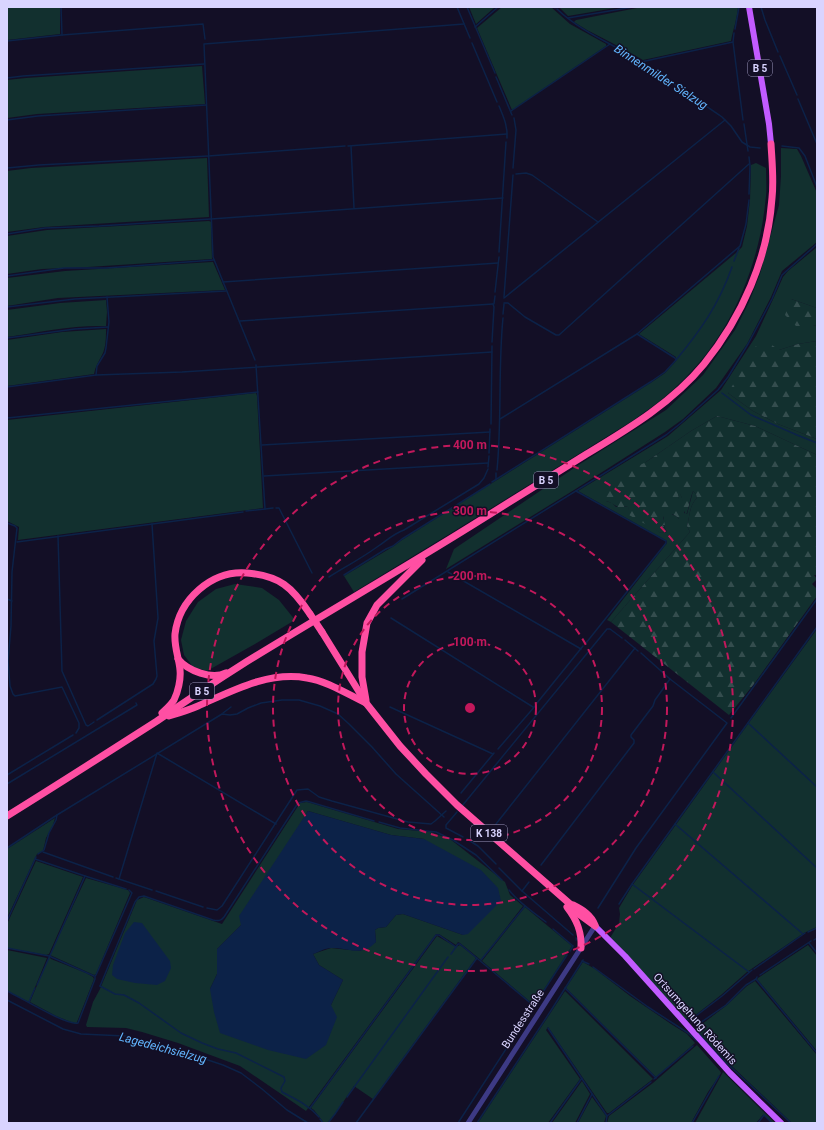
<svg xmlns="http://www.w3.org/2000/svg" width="824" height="1130" font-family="Roboto,sans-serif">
	<defs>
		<pattern id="forest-firs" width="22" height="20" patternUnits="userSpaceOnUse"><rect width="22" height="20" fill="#12302f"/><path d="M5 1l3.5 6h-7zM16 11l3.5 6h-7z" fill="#344d4e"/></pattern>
	</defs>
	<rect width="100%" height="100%" fill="#130f26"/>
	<!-- green -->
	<g fill="#12302f" fill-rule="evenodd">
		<path d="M7,7H60V34L7,40Z"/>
		<path d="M469,7H495L476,24Z"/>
		<path d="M502,7H551L570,24L606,44V46L512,110L477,28Z"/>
		<path d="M559,7H621L568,16Z"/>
		<path d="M642,7H738C737,19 733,30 731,41L643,60L614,44L587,30L574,22L576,20Z"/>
		<path d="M202,66L205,104L37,114L7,118V80L26,78Z"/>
		<path d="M781,148L797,149L801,156L817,193V242L782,271L771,297L747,344L716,388L683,419L665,432L574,490L446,569L454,549L580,464L666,410L703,375L735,330L749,302L760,274L779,205L781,176Z"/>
		<path d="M207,158L209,217L44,227L7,232V171L31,168Z"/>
		<path d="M756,163L766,168C766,177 767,187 766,196C760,265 731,335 680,383C665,398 649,409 632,421L451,533L354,592L344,576L394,546L402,540L652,382L665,373L676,361V357L639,334L737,252L742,247L747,226L750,200L751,165Z"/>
		<path d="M209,221L211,222L212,259L88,267L42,269L7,274V236L47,230Z"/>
		<path d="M817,247V308L791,299L813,326L817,325V341L798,344L779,350L728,393L753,411L778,424L817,439V455L755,426L717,416L691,431L646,462L606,501L612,503L616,507L623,506L628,507L629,510L661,533L667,532L663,524L664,511L676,516L679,519V503L678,494L680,493L684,503V513L687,514L693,491L696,494L697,498C689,506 690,516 687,526L690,532L611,622L607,620L667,543V541L578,491L668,436L721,390L756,336L775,295L783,277L788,271Z"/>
		<path d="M212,262H213L225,290L58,298L7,306V278L65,271Z"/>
		<path d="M106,300L107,312L106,326C73,325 40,332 7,337V310L60,303Z"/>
		<path d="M106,329C106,337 106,348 102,355C98,363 96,365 94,374L7,386V340L62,332Z"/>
		<path d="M256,393L257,396L263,508L18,540L19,527L7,521V420Z"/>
		<path d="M235,584L262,588L279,600L295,620L255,644L207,671L193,667L184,655L181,640L186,621L198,602L216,589Z"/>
		<path d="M817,629V927L804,933L747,972L721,995L693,1017L685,1019L610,938L619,923L620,914L619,908L632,886L748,724Z"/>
		<path d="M307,802L398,829L431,832L450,839L505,882L510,895L523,906L481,960L460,943L458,942L456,945L439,934H436L306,1111L240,1066L178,1043L142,1032L126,1028L87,1027L86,1025L93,1002L100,989L137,900L144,897L222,924L300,803ZM308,811L391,835L424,839L463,935L403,914L396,915L386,927L378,928L375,930L376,942L360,951L331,948L313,954L319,965L343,980L331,1005L210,989L217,974V949L241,925Z"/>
		<path d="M55,818L53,825L46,838L43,851L37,854L7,918V849Z"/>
		<path d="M36,861L83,877L49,954L46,955L7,948V924Z"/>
		<path d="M86,878L128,890L130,893L96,974L94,975L50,955Z"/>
		<path d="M525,907L572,946L534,1005L482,961Z"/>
		<path d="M437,936L456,947L460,945L476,958L373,1099L354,1086L335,1114L327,1123H324L314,1110L311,1108Z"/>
		<path d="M808,945L817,956V1051L757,979L758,978Z"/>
		<path d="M7,950L47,958L29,1002L7,991Z"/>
		<path d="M49,957L51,959L86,973L93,977L94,979L77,1022L76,1024L56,1016L30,1002Z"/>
		<path d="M583,962L595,969L630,996L671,1024L687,1034L695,1043L656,1077L566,988Z"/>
		<path d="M755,981L817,1055V1123H792L718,1053L697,1030V1028L727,1005L747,986Z"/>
		<path d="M565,991L653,1079L609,1113H607L548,1027L546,1030L580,1079L548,1123H478Z"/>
		<path d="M697,1045L720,1071L721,1073L708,1092L691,1123H607L609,1116L653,1083Z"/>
		<path d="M723,1072L775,1123H773L763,1115L756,1123H695Z"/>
		<path d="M582,1081L590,1094L575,1123H552Z"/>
		<path d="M592,1097L606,1116L604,1123H578Z"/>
	</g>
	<!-- forest -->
	<g fill="url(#forest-firs)">
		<path d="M791,299L817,308V325L813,326H796L785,315Z"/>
		<path d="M765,340L779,350L798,344L817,341V439L778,424L753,411L728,393L756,346Z"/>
		<path d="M717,416L755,426L817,455V575H814L817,579L812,584L817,589V596L754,684L729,715L611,622L690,532L687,526C690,516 689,506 697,498L696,494L693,491C690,498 689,508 686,515C682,510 684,500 680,494H678L683,519H679L676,516L672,514L671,517L667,518L664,512V516L663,518L665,525H663L667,532L661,533L629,515L628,507L624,506L625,509L623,510C617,507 613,503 606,501L603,489L609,481L646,462L691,431Z"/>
	</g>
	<!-- water -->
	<g fill="#0c2248">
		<path d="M308,811L391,835L424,839L481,870L498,888L501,901L468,934L463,935L403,914L396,915L386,927L378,928L375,930L376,942C361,958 349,947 331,948C325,948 319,952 313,954L319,965L343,980L331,1005L337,1017L326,1045L306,1059L268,1050L220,1033L214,1012L210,989L217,974V949L241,925L239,916Z"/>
		<path d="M134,922L142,923L170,961L171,968L165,981L157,985L135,983L117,979L112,975L113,965L125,933Z"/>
	</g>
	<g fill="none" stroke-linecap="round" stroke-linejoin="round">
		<!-- stream -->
		<g stroke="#0c2248" stroke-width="1.5">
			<path d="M61,7L62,35"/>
			<path d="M457,7L470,38"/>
			<path d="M467,7L495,73"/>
			<path d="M555,7V8"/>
			<path d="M761,7L765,20L778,52"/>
			<path d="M557,9C581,32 613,44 640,61C668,79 695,99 722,117L731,126L742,142L750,147L760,148"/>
			<path d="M568,18L633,7"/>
			<path d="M475,27L498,7"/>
			<path d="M735,29L739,7"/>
			<path d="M734,33L733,42L743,120"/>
			<path d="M7,41L62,35L203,24L205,39"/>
			<path d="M472,43L497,102"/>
			<path d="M780,56L797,95"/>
			<path d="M641,62L733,42"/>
			<path d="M496,77L512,115"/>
			<path d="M7,78L23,76L204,64"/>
			<path d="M798,99L817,144"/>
			<path d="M499,106C503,116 508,126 507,138"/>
			<path d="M511,111L610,44"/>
			<path d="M7,120L38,116L206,105"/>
			<path d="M744,124L748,151"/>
			<path d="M348,146L507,134"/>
			<path d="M351,146L354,208"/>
			<path d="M782,146L799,148L805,156L817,187"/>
			<path d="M749,157L750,166L749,194"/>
			<path d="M7,168L39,165L208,156L345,146"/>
			<path d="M513,168L516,130L514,118"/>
			<path d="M516,174L526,173L532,175L598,222"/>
			<path d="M7,234L45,228L99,226L211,219L503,198"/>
			<path d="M499,252L506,142"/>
			<path d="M734,261L739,248"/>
			<path d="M7,276L64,268H106L214,260"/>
			<path d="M223,282L498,263"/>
			<path d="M495,292L499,257"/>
			<path d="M504,297L513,175"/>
			<path d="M504,298L725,120"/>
			<path d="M504,303H508L525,317L556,335H559L749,164"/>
			<path d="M7,307L75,299L226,291"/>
			<path d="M503,314L504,304"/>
			<path d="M240,321L493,304H494L495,296"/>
			<path d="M7,338L75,329L108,327"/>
			<path d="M492,342L494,307L493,304"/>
			<path d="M255,360L213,257L204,44L464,24"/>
			<path d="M676,360C701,330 719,304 732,267"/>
			<path d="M96,375L97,366L105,353L106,348L109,322L107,297"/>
			<path d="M7,387L96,375L182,372L492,352"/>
			<path d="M722,393L751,415L797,435L817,443"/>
			<path d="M7,418L258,392"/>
			<path d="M500,419L637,334L740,246L746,224L749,200"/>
			<path d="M491,424L492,346"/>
			<path d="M262,445L490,432"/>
			<path d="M489,453L490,429"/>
			<path d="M488,467L489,456"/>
			<path d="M497,470C502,419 498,368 503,318"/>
			<path d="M264,476L488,463"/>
			<path d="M496,479V473"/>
			<path d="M492,482L652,381L665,372L676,360L675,358L637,334"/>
			<path d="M576,491L666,541V543L586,643"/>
			<path d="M276,508H279L280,510L312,573"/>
			<path d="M265,509L273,508"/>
			<path d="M246,511L265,509L256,365"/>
			<path d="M7,523L15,526L17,528L12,572L11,626L8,661L10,686L13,694L15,696L62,687L79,723V728L76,733"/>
			<path d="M58,536L62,671L86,725L88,726L94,722"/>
			<path d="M17,542L243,512"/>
			<path d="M448,572L581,649"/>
			<path d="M344,575L386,549L393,546L402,539L490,484"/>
			<path d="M329,577C345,567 362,558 377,547C386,541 393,534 404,530L479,484L484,478L488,469"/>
			<path d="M7,599L12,601"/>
			<path d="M402,599L666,435L681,423L718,390L728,377L748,344L772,299L782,275L817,244"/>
			<path d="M391,618L533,707"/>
			<path d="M625,640L638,651"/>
			<path d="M537,703L583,646"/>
			<path d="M390,707L493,754"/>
			<path d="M223,713L231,707"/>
			<path d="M731,718L817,599"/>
			<path d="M97,720L153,684L156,679L157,676L154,641L158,618L152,524"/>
			<path d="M748,723L817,787"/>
			<path d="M498,749L536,705"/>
			<path d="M713,772L817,868"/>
			<path d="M7,775L73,735"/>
			<path d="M7,784L137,705L136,703"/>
			<path d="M461,793L494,753"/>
			<path d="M462,806L607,629H610L622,638"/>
			<path d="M457,812L446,825V828L463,837"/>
			<path d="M379,822L400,828L436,832L453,840L476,855L502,880"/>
			<path d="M496,824L635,648"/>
			<path d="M675,824L817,627"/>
			<path d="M467,839L478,846L496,864"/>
			<path d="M7,848L57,815L222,714L230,715L237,714L248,708L261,703L282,700H299L320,706L338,714L349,724L372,747L396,774L444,817"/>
			<path d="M43,852L113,877"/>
			<path d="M38,854L44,850L49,833L56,820L57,815"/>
			<path d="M35,859L85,876L126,889"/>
			<path d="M541,865L634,743V740L631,737V735L653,706L655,700L670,679"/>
			<path d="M499,868L522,891L573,935"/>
			<path d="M116,878L152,890"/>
			<path d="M119,879L157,753L276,824"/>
			<path d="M509,890C519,903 533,912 546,922"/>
			<path d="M156,891L203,907"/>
			<path d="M522,891L529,882"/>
			<path d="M619,904L632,884"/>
			<path d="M207,908L217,910L222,906L297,790L308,789L319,797L332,801L408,822L431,824L435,821L446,811"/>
			<path d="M598,908L636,848L727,723L670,679L641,653"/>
			<path d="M7,921L36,857"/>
			<path d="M553,929L573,946"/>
			<path d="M808,932L817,928"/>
			<path d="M576,938L577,939L576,940"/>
			<path d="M814,940L817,938"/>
			<path d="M809,943L817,953"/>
			<path d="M7,948L49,956L94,976"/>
			<path d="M570,951L573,946"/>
			<path d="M451,954L458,944H460L534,1006"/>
			<path d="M481,960L525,906"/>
			<path d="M582,961L589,964"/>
			<path d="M593,967L648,1007L688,1033L697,1041"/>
			<path d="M754,969L805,933"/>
			<path d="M749,972L632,884L675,824L803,934"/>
			<path d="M760,975L811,941"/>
			<path d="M756,979L817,1053"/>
			<path d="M37,985L85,876"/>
			<path d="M100,986L135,902L139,897L144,896L213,920C218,921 221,921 224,917L298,803L306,801L310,802L374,821"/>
			<path d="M100,986L115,994L124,995L139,1003L181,1033L202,1043L218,1049L236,1053L284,1077L285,1081L281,1088L282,1092C295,1099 309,1105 319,1117"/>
			<path d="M565,988L656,1078"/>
			<path d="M7,991C20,997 67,1026 78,1023L95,979V976L96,975L131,895L132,893L129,890"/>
			<path d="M7,1000L63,1029L81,1034L125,1036L178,1050L223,1065L241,1073L262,1089L287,1110L308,1123"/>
			<path d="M29,1002L35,988"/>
			<path d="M687,1020L693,1018L722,996L752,970"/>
			<path d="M700,1023L726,1005L746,985L756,979L757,977"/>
			<path d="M697,1026L696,1030L717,1054L791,1123"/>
			<path d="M548,1028L607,1116L651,1082"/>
			<path d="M654,1079L693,1046"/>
			<path d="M347,1097L448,957"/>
			<path d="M310,1108L436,935H439L456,947"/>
			<path d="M320,1119L323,1123"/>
			<path d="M328,1123L335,1114L343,1102"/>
			<path d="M356,1123L477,958"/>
			<path d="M458,1123L567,955"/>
			<path d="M477,1123L550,1012L583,960"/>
			<path d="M550,1123L582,1078"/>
			<path d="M577,1123L592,1094"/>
			<path d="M606,1123L607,1116"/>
			<path d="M692,1123L719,1076"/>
			<path d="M758,1123L764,1115L772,1123"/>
		</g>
		<!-- minor -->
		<path stroke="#3d3a85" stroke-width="5" d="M468,1123L595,926"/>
		<!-- major -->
		<g stroke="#c25bff" stroke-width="6">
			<path d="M749,7L769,124L771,144"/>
			<path d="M595,926L625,956L730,1073L781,1123"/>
		</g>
		<!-- highway -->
		<g stroke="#ff4fa3" stroke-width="7">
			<path d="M322,632L366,703L400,746L426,774L457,805L570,904L580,915L595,926"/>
			<path d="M178,659C188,671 212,680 226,673"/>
			<path d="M366,700L362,677V652L367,623L377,605L422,560"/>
			<path d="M162,713C166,709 171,705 174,700C178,692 181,679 180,670C179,658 174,647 175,634C179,600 211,570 247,573C280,576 292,587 310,614"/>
			<path d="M169,716C179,713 189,710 198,706C232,691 268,671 307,678C327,681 347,694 366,703"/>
			<path d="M7,816C57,785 107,753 157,721C186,701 216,681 246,662C321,616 397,572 471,526C509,502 547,479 585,455C628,429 672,403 704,364C742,317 768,258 772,198C774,180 772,162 771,144"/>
			<path d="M573,905C583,910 591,915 595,925"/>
			<path d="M567,907C577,920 582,932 581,948"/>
		</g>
		<!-- highway-bridge -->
		<path stroke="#ff4fa3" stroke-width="7" d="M310,614L322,632"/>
	</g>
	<!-- distance rings -->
	<g fill="none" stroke="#c2185b" stroke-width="2" stroke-dasharray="7 5">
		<circle cx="470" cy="708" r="66"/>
		<circle cx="470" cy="708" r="132"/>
		<circle cx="470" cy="708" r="197"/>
		<circle cx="470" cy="708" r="263"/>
	</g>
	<g text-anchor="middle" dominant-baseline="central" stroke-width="3" stroke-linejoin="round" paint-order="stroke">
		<!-- shield labels -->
		<g fill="#130f26" stroke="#9e99be" stroke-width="1">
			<rect x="748" y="60" width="24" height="16" rx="3"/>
			<rect x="534" y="472" width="24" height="16" rx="3"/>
			<rect x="190" y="683" width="24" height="16" rx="3"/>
			<rect x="471" y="825" width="36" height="16" rx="3"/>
		</g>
		<g font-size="10" font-weight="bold" fill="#d9d4ff">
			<text x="760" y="68">B 5</text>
			<text x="546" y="480">B 5</text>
			<text x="202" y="691">B 5</text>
			<text x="489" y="833">K 138</text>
		</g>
		<!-- street labels -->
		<g font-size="11" fill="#d9d4ff" stroke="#130f26">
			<text transform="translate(523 1019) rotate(-57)">Bundesstraße</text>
			<text transform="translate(695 1019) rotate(48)">Ortsumgehung Rödemis</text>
		</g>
		<!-- water labels -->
		<g font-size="12" font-style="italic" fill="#62b6ff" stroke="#130f26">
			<text transform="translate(661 77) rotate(33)">Binnenmilder Sielzug</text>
			<text transform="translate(163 1048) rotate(15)">Lagedeichsielzug</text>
		</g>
	</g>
	<circle cx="470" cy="708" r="6" fill="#c2185b" stroke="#130f26" stroke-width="2"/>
	<g font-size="12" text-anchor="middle" font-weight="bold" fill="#c2185b" stroke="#130f26" stroke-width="3" stroke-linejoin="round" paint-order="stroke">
		<text x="470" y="449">400 m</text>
		<text x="470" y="515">300 m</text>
		<text x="470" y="580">200 m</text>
		<text x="470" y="646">100 m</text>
	</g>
	<!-- border -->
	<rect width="824" height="1130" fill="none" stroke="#d9d4ff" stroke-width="16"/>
</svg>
